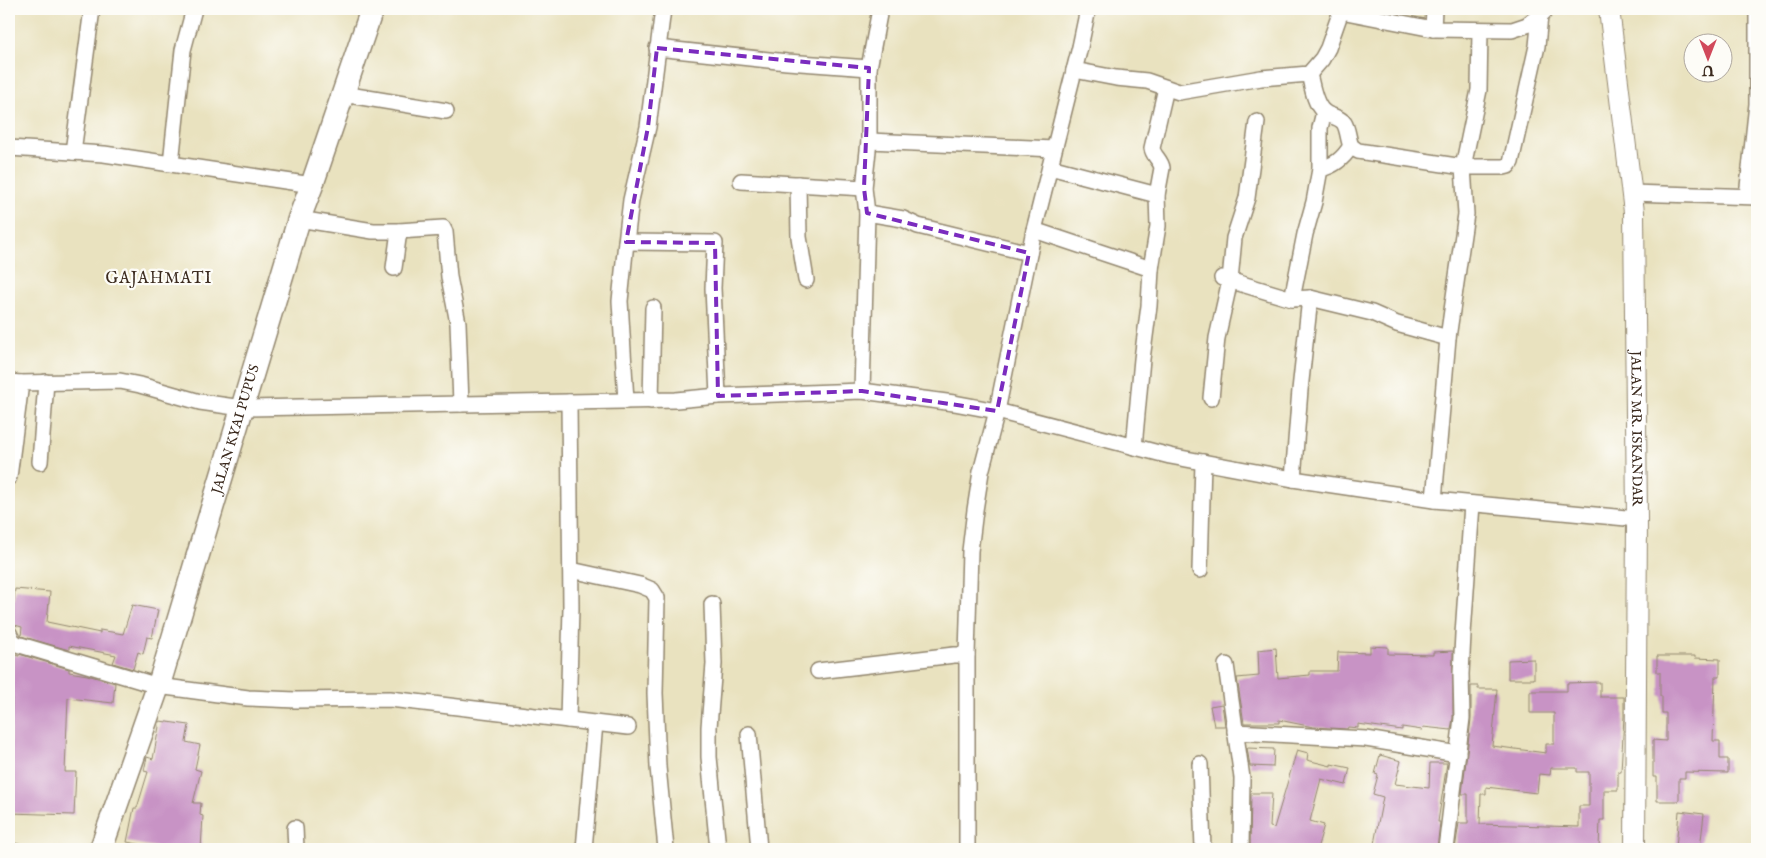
<svg xmlns="http://www.w3.org/2000/svg" width="1766" height="858" font-family="'IM FELL English',serif">
	<rect width="100%" height="100%" fill="#fdfcf7"/>
	<filter id="ink" filterUnits="userSpaceOnUse"><feTurbulence type="fractalNoise" baseFrequency=".02" numOctaves="2"/><feDisplacementMap in="SourceGraphic" scale="10" xChannelSelector="R" yChannelSelector="G"/><feConvolveMatrix kernelMatrix="1 2 1 2 8 2 1 2 1" color-interpolation-filters="sRGB"/></filter>
	<filter id="wash" filterUnits="userSpaceOnUse"><feTurbulence type="fractalNoise" baseFrequency=".0096" numOctaves="4" result="noise"/><feDisplacementMap in="SourceGraphic" scale="20" xChannelSelector="R" yChannelSelector="G"/><feGaussianBlur stdDeviation="1.12" result="paint"/><feColorMatrix in="noise" values="0 0 0 0 0 0 0 0 0 0 0 0 0 0 0 0 0 1.4 0 .05"/><feComposite in="paint" operator="in"/></filter>
	<g filter="url(#wash)">
		<rect width="100%" height="100%" fill="#e9e2bf"/>
		<g id="blocks">
			<!-- building -->
			<g fill="#c893c5" fill-rule="evenodd">
				<path d="M15,589L50,592L47,622L100,633V630L123,634L132,605L158,610L152,638L147,637L143,654L138,652L133,669L113,663L116,655L69,646V650L21,636L22,627L11,624Z"/>
				<path d="M1370,646L1388,647V654L1433,655V652L1453,651V718L1451,730L1423,727L1422,730L1402,727V730L1358,724V728L1348,727L1347,729L1313,727L1279,720V723H1244L1237,678L1259,676L1258,650L1276,648L1278,678L1310,675V671H1337L1338,652L1370,653Z"/>
				<path d="M19,654L69,669V672L87,675L115,683L113,703L68,698L65,772H76L74,815L9,813L13,655L19,656Z"/>
				<path d="M1657,656H1695V658L1720,659V677H1715L1713,741H1720V759H1728V773L1685,772V778H1679V801H1657V777H1653V740L1666,741V713H1662V696H1660V672H1657Z"/>
				<path d="M1534,659V679H1508V660Z"/>
				<path d="M1600,682V697H1624V716L1621,772H1618V790H1604V820H1600L1599,849H1455L1459,823H1468V794H1462L1471,719V686H1478V689H1497L1492,746L1546,753V744H1554V713H1530V691H1567V683ZM1551,768H1577V772H1589V806H1579V827L1480,824L1481,794H1486V787L1537,793L1539,774L1550,775Z"/>
				<path d="M1222,704L1225,726H1214L1210,706Z"/>
				<path d="M160,721L189,725L186,742L200,745L195,769L201,771L193,803H201L200,815L203,816L201,849H165L127,842L134,808H137L148,772L144,771L147,757L153,759Z"/>
				<path d="M1247,748L1274,749L1273,767L1250,766Z"/>
				<path d="M1297,750L1308,753L1307,760L1331,766V764L1350,768L1346,785L1321,779L1310,821L1324,825L1317,849H1250L1251,793H1272L1270,827L1274,828Z"/>
				<path d="M1380,755L1401,761L1395,784L1429,788L1430,763H1447L1438,822H1440L1437,849H1373L1383,797L1373,794L1378,775L1375,774Z"/>
				<path d="M1679,811L1704,814L1700,849H1676Z"/>
			</g>
		</g>
	</g>
	<g filter="url(#ink)">
		<use href="#blocks" fill-opacity="0" stroke="#92866e" stroke-width="1"/>
		<g fill="none" stroke-linecap="round" stroke-linejoin="round">
			<!-- service casing -->
			<g stroke="#92866e" stroke-width="10">
				<path id="service" d="M9,846L20,849"/>
			</g>
			<!-- minor casing -->
			<g stroke="#92866e" stroke-width="18">
				<g id="minor">
					<path d="M1342,9L1341,11L1433,29L1512,30L1527,25L1544,12"/>
					<path d="M1433,29L1434,9"/>
					<path d="M1480,30L1479,90L1463,167H1504L1508,166L1511,162L1537,46L1540,16"/>
					<path d="M657,48L787,62L869,68"/>
					<path d="M1074,70L1116,78L1147,81L1179,92L1261,78L1309,74L1322,59L1328,48L1341,11"/>
					<path d="M1309,74C1312,85 1314,103 1323,111C1329,117 1339,116 1344,123C1348,129 1348,139 1351,146L1358,151L1463,167L1466,214L1448,338L1434,500"/>
					<path d="M343,94L446,111"/>
					<path d="M869,141L1054,149"/>
					<path d="M9,148L104,154L312,185"/>
					<path d="M73,152L92,9"/>
					<path d="M171,163L183,50L194,9"/>
					<path d="M1050,167L1157,195"/>
					<path d="M1320,169C1334,166 1343,159 1351,146"/>
					<path d="M741,181L864,188"/>
					<path d="M798,184L799,237L806,280"/>
					<path d="M1631,193L1757,197"/>
					<path d="M1747,196L1757,104V9"/>
					<path d="M867,213L903,219L918,226L1029,253"/>
					<path d="M299,219L373,231H399L394,268"/>
					<path d="M1034,230L1151,269"/>
					<path d="M399,231L443,228L445,232L449,277L458,323L461,404"/>
					<path d="M626,242L715,243L713,288L718,396"/>
					<path d="M1222,278L1292,299L1310,298L1372,313L1397,324L1448,338"/>
					<path d="M1292,299L1305,234L1314,202L1320,169V128L1324,112"/>
					<path d="M9,382L21,383L120,381L140,385L200,402L242,408L676,400L718,396L862,391L954,403L997,411L1170,456L1293,479L1434,500L1637,519"/>
					<path d="M862,391L867,213L864,188L869,141V68L880,9"/>
					<path d="M1211,398L1217,338L1230,280L1234,238L1247,198L1257,122"/>
					<path d="M626,401L620,301L626,242L631,200L648,127L663,9"/>
					<path d="M651,401L653,308"/>
					<path d="M1134,447L1142,359L1149,306L1151,269L1158,226L1157,195L1162,168C1161,160 1153,156 1152,148L1166,88"/>
					<path d="M40,462L46,382"/>
					<path d="M9,477L21,383"/>
					<path d="M1293,479L1300,390L1310,298"/>
					<path d="M571,570L640,585L652,590L657,598L655,693L658,767L666,849"/>
					<path d="M1200,570L1203,462"/>
					<path d="M712,604L714,664L709,727V757L718,849"/>
					<path d="M9,633L12,640L17,644L158,686L248,698L296,700L390,699L628,727"/>
					<path d="M1226,665L1242,778L1241,849"/>
					<path d="M818,671L954,655H967"/>
					<path d="M568,720L571,608L569,402"/>
					<path d="M1235,732L1366,739L1458,754"/>
					<path d="M749,734L759,849"/>
					<path d="M1200,764L1203,849"/>
					<path d="M295,828L296,849"/>
					<path d="M584,849L595,723"/>
					<path d="M967,849V655L970,551L975,510L981,472L997,411L1034,230L1080,47L1088,9"/>
					<path d="M1446,849L1462,718L1461,674L1463,634L1472,504"/>
				</g>
			</g>
			<!-- secondary casing -->
			<g stroke="#92866e" stroke-width="22">
				<g id="secondary">
					<path id="s1" d="M1609,9L1634,212L1637,519L1635,849"/>
				</g>
			</g>
			<!-- primary casing -->
			<g stroke="#92866e" stroke-width="25">
				<g id="primary">
					<path id="s2" d="M101,849L161,678L299,219L312,185L372,9"/>
				</g>
			</g>
			<!-- service -->
			<use href="#service" stroke="#fff" stroke-width="8"/>
			<!-- minor -->
			<use href="#minor" stroke="#fff" stroke-width="15"/>
			<!-- secondary -->
			<use href="#secondary" stroke="#fff" stroke-width="20"/>
			<!-- primary -->
			<use href="#primary" stroke="#fff" stroke-width="22"/>
		</g>
	</g>
	<!-- marked area -->
	<path fill="none" stroke="#7b2cbf" stroke-width="4" stroke-dasharray="10 6" stroke-linejoin="round" d="M657,48L869,68L864,188L867,213L1029,253L997,411L862,391L718,396L715,243L626,242L648,127Z"/>
	<g text-anchor="middle" dominant-baseline="central" stroke-width="4.5" stroke-linejoin="round" paint-order="stroke">
		<!-- street labels -->
		<g font-size="14" fill="#3b2a1e" stroke="#fdfcf7">
			<text stroke="none"><textPath href="#s1" startOffset="421">JALAN MR. ISKANDAR</textPath></text>
			<text stroke="none"><textPath href="#s2" startOffset="441">JALAN KYAI PUPUS</textPath></text>
		</g>
		<!-- quarter labels -->
		<g font-size="16" letter-spacing="1" fill="#3b2a1e" stroke="#fdfcf7">
			<text x="159" y="279">GAJAHMATI</text>
		</g>
	</g>
	<!-- margin -->
	<rect width="1766" height="858" fill="none" stroke="#fdfcf7" stroke-width="30"/>
	<!-- north arrow -->
	<g transform="translate(1708 58) rotate(180)"><circle r="24" fill="#fdfcf7" stroke="#afa8a0"/>
	<path d="M0-4L9 19L0 12L-9 19Z" fill="#d1495b"/>
	<text y="-8" font-size="14" font-weight="bold" text-anchor="middle" fill="#3b2a1e">U</text>
	</g>
</svg>
